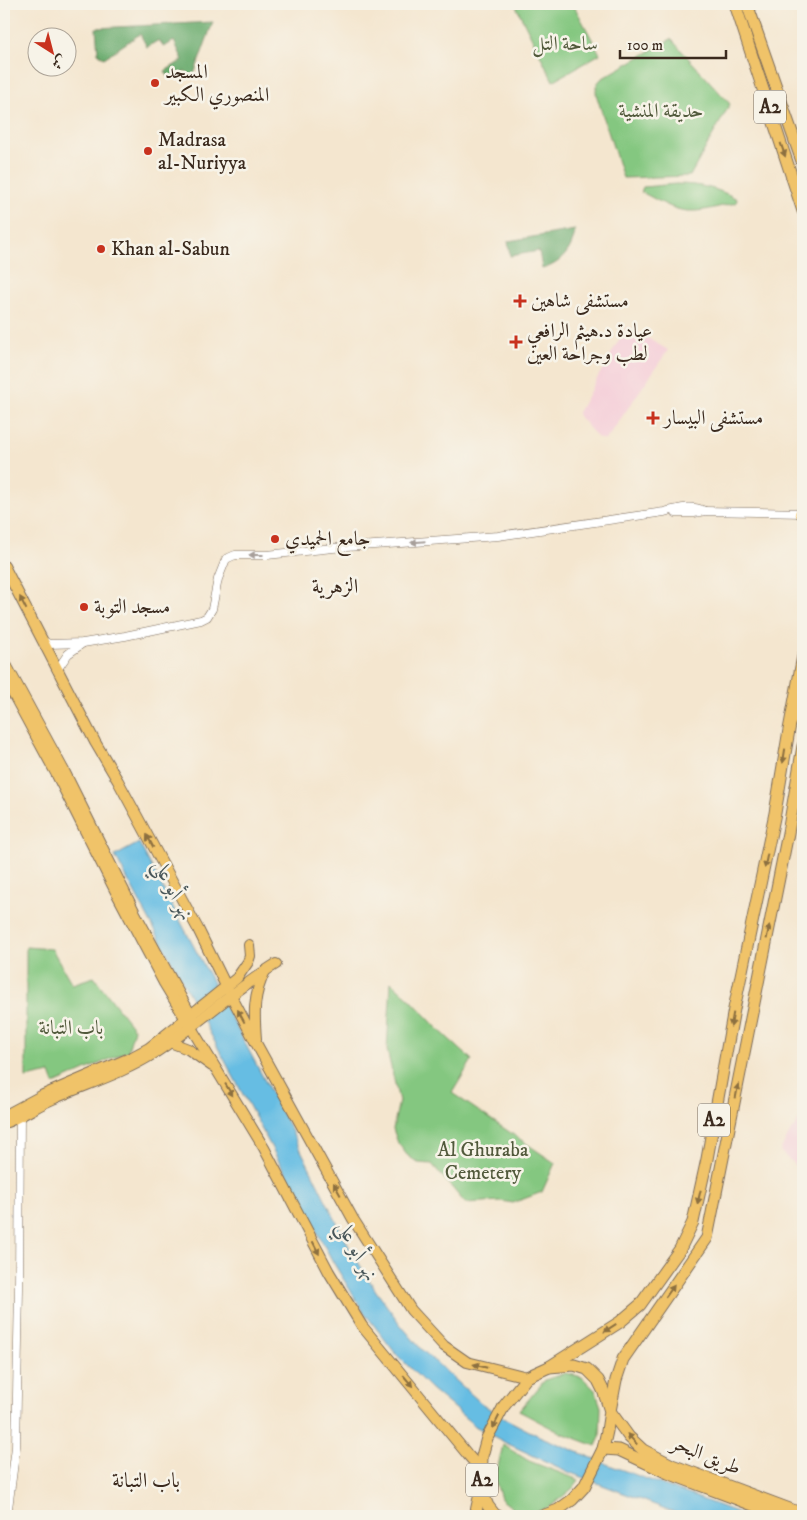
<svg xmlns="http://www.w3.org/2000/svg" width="807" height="1520" font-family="'IM FELL DW Pica',Amiri,serif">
	<rect width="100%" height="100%" fill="#f7f3e8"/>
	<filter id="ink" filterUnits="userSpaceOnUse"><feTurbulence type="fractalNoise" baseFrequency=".02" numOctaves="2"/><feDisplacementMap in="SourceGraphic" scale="10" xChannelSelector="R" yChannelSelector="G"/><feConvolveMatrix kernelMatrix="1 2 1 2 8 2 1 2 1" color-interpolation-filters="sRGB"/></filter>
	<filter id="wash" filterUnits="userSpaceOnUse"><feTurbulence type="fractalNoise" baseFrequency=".0096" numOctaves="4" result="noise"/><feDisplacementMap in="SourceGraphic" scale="20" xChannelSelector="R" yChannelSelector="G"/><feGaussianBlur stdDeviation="1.12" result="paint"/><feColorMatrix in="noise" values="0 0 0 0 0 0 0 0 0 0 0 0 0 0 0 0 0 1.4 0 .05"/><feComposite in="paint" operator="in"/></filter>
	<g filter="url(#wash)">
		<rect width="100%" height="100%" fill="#f4e6cf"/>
		<!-- built -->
		<g fill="#f5cfd9">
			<path d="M627,326L668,350L606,440L598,438L577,414Z"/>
			<path d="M803,1115V1173L780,1151L789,1134Z"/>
		</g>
		<!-- green -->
		<g fill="#84c780" stroke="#60784f">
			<path d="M515,4H573L600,54L553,81Z"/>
			<path d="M671,39L730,104L690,176L623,178L597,97C595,90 596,84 601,79Z"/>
			<path d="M676,184C698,184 718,188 737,199L736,203C719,206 699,214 681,210C667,207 654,198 641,192L643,187Z"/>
			<path d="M26,947L52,949L72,984L94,977L134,1029L128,1051L54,1084L50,1073L26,1078Z"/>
			<path d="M391,982L411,1000L438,1029L472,1060L452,1093L555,1163L542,1192L513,1203L501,1201L465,1203L432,1164L418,1163L407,1155L398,1143L393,1129L399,1101L387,1050Z"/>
			<path d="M565,1373L582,1377L595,1390L601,1407L600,1437L596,1446L559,1432L519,1411L545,1380Z"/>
			<path d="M503,1445L529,1461L579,1480L573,1488L550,1507L533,1513L515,1510L501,1499L495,1479Z"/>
		</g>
		<!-- forest -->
		<g fill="#6bac6e" stroke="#536b46">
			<path d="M213,22L193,77L185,71L170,79L165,71L183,60L174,41L164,47L159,40L147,47L140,34L104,58L98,53L96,28Z"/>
			<path d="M575,230C573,250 561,264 542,269L539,251L510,256L508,241Z"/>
		</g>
		<!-- water -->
		<path fill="#66bde3" stroke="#507480" d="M139,843L291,1130L350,1249L376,1291L400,1324L421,1349L481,1403L502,1417L539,1436L609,1465L747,1516H684L571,1473L506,1443L475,1426L430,1388L396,1354L363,1311L333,1262L115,856Z"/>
	</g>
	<g filter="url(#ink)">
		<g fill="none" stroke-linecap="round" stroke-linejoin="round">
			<!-- minor casing -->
			<g stroke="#7c6c5c" stroke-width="9">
				<g id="minor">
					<path d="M676,513H694L705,511L803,513"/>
					<path d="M42,640L49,644L83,643L125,636L201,620L207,617L212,609L218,579L226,559L235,555H267L333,548L498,536L664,512C679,509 690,504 705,511"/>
					<path d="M57,670L68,654L83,643"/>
					<path d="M7,1516L16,1447L19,1289L20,1112"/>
				</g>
			</g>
			<!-- major casing -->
			<g stroke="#7c6c5c" stroke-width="12">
				<g id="major">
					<path d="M4,566L95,742L118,781L198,929L226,986L256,1043L353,1219L411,1310L444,1346L467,1362L527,1377"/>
					<path d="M4,661L64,771L136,915L195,1023"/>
					<path d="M4,677L57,775L116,892L164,983L264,1148L329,1272L362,1326L468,1455L482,1471"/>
					<path d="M256,1039C254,1013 253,995 265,971"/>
					<path d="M170,1042L188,1049L212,1066"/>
					<path d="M4,1116L43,1095L132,1057L149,1048L237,978L248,962L250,956L249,945"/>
					<path d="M4,1123C22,1117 37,1105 55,1098C87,1084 123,1073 153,1054C195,1027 232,991 276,964"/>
				</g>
			</g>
			<!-- highway casing -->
			<g stroke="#7c6c5c" stroke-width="13">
				<g id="highway">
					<path d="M735,4L803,211"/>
					<path d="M747,4L803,164"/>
					<path d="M801,513L803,514"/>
					<path d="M803,746L788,833L707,1238L623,1359L616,1380L610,1411L629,1437L643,1450L672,1465L803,1514"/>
					<path d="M549,1367L620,1322L640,1305L680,1249L693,1222L707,1159L734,1009L775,813L789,730L803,656"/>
					<path d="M603,1449L619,1450L668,1473L782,1516"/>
					<path d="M475,1516L481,1489"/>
					<path d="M498,1516L495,1515L488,1506L481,1489L482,1456L487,1438L504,1406L527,1377L549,1367L574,1365L587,1369L598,1380L603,1390L610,1411L607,1431L603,1449L584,1487L572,1500L558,1510L542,1516"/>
				</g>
			</g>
			<!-- minor -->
			<use href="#minor" stroke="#fff" stroke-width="8"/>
			<!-- major -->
			<use href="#major" stroke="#f0c369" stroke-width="10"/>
			<!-- highway -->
			<use href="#highway" stroke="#f0c369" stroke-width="11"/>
		</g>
		<!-- one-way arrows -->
		<defs><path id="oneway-solid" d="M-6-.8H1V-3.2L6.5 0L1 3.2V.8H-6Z" transform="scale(1.25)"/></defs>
		<g fill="#8c6f40">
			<use href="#oneway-solid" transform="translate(783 150) rotate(71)"/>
			<use href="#oneway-solid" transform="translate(23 603) rotate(-117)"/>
			<use href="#oneway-solid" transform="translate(784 756) rotate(99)"/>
			<use href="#oneway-solid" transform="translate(150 841) rotate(-118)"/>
			<use href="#oneway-solid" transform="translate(766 861) rotate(101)"/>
			<use href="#oneway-solid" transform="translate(768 932) rotate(-79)"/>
			<use href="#oneway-solid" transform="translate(241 1016) rotate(-118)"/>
			<use href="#oneway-solid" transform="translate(732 1020) rotate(100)"/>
			<use href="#oneway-solid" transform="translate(229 1090) rotate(59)"/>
			<use href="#oneway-solid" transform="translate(737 1091) rotate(-79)"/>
			<use href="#oneway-solid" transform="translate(337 1189) rotate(-119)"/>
			<use href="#oneway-solid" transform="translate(699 1197) rotate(103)"/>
			<use href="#oneway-solid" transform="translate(316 1248) rotate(63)"/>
			<use href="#oneway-solid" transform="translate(670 1291) rotate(-54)"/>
			<use href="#oneway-solid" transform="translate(610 1328) rotate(147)"/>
			<use href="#oneway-solid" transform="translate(480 1366) rotate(-166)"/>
			<use href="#oneway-solid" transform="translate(408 1381) rotate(50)"/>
			<use href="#oneway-solid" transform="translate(496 1422) rotate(117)"/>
			<use href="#oneway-solid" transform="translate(632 1439) rotate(-133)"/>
		</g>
		<g fill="#a79f9a">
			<use href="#oneway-solid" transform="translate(418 542) rotate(175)"/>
			<use href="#oneway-solid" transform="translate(256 555) rotate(180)"/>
		</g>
	</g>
	<!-- markers -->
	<g fill="#c8321e" stroke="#f7f3e8" stroke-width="2">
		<circle cx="155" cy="83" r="5"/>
		<circle cx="148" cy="151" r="5"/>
		<circle cx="101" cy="249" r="5"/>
		<path d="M517.5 293.5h5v5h5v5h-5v5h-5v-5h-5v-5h5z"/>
		<path d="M513.5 334.5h5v5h5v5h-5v5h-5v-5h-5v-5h5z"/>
		<path d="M650.5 410.5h5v5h5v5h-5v5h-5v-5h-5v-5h5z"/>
		<circle cx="275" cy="539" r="5"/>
		<circle cx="84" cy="607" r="5"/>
	</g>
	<g text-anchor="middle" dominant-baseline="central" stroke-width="5" stroke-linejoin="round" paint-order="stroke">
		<!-- shield labels -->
		<g fill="#f7f3e8" stroke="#73665b" stroke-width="1">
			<rect x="754" y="90.5" width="32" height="33" rx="4"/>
			<rect x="698" y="1103.5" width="32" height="33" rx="4"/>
			<rect x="466" y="1463.5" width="32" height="33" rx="4"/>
		</g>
		<g font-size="19" font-weight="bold" fill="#3b2a1e">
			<text x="770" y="107">A2</text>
			<text x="714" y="1120">A2</text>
			<text x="482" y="1480">A2</text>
		</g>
		<!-- park labels -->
		<g font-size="20" fill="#51593b" stroke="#f7f3e8">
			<text x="565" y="44">ساحة التل</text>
			<text x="661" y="111">حديقة المنشية</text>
			<text x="71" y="1028">باب التبانة</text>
			<text x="483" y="1150">Al Ghuraba<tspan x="483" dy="23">Cemetery</tspan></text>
		</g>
		<!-- poi labels -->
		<g font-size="20" fill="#3b2a1e" stroke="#f7f3e8" text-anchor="start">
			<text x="165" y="72">المسجد<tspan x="165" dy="23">المنصوري الكبير</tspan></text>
			<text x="158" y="140">Madrasa<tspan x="158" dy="23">al-Nuriyya</tspan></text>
			<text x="111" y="249">Khan al-Sabun</text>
			<text x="531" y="301">مستشفى شاهين</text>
			<text x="527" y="331">عيادة د.هيثم الرافعي<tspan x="527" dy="23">لطب وجراحة العين</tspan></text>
			<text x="664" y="418">مستشفی البيسار</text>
			<text x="285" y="539">جامع الحميدي</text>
			<text x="94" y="607">مسجد التوبة</text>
		</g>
		<!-- street labels -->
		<g font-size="20" fill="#3b2a1e" stroke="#f7f3e8">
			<text transform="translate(706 1456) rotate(22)">طريق البحر</text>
		</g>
		<!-- neighbourhood labels -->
		<g font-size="21" fill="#3b2a1e" stroke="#f7f3e8">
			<text x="335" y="587">الزهرية</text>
			<text x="146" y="1481">باب التبانة</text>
		</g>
		<!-- water labels -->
		<g font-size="21" font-style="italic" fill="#485659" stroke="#f7f3e8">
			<text transform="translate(173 890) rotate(63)">نهر أبو علي</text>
			<text transform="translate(357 1251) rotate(62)">نهر أبو علي</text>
		</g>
	</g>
	<!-- margin -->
	<rect width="807" height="1520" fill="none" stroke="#f7f3e8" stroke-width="20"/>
	<!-- north arrow -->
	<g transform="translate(52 52) rotate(144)"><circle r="24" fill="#f7f3e8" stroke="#aca397"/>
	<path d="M0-4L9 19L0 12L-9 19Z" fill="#c8321e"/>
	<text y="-8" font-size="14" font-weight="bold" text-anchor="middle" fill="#3b2a1e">ش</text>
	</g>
	<!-- scale -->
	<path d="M620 50v8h106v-8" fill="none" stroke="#3b2a1e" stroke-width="2.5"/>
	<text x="627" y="50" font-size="15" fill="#3b2a1e" stroke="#f7f3e8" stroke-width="4" paint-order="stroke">100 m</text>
</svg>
